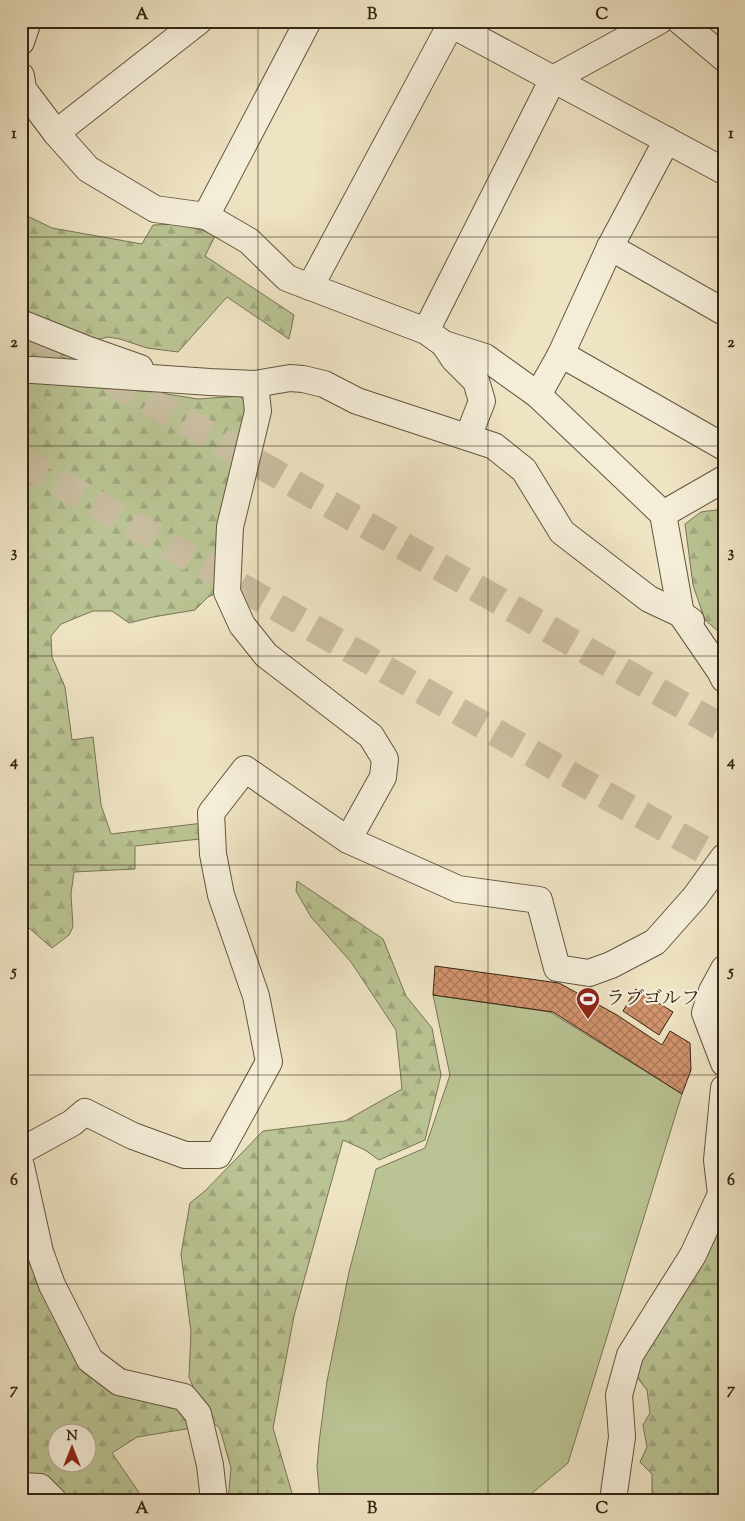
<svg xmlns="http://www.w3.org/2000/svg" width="745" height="1521" font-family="'Sorts Mill Goudy','Noto Serif JP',serif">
	<defs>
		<pattern id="forest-firs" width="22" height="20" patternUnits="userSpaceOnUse" patternTransform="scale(1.25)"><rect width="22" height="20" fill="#bac393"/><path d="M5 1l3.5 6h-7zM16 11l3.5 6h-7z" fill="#a0a77e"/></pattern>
		<pattern id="building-cross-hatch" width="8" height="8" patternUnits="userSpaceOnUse" patternTransform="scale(1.25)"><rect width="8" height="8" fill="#d3946e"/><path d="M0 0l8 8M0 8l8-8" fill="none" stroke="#ac7959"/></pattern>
	</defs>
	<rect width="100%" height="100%" fill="#eee3c3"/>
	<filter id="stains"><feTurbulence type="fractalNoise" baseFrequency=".004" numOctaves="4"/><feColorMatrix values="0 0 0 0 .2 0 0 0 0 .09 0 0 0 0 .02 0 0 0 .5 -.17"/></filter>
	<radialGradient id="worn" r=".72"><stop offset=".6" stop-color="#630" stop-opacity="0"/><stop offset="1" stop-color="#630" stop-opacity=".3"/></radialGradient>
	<!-- grass -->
	<path fill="#bac393" stroke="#787454" d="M433,995L550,1012L682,1094L568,1463L524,1500H320L317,1467L319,1443L327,1381L349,1272L376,1169L425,1148L450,1075Z"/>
	<!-- forest -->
	<g fill="url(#forest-firs)" stroke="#787454" fill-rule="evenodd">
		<path d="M21,213L52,228L142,244L153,225L178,224L216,234L205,256L294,315L289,339L227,297L178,352L147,348L120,339L108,337L96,340L71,367L21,362Z"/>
		<path d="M21,382L154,392L198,399L240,396L248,404L221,591L208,597L195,610L153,617L129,623L112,611H93L61,624L51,636L52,657L65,687L72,740L93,737L101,805L111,834L203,823L200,839L135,846V869L74,872L71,894L73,927L69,935L52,948L21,921Z"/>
		<path d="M724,509V636L705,620L693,585L685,524L701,512Z"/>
		<path d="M297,881L383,939L406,996L432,1028L441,1075L425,1140L379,1160L365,1150L343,1140L294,1316L273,1428L294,1500H228L231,1468L220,1429L204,1413L189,1377L191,1332L181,1254L190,1203L205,1191L263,1131L345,1121L402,1089L396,1030L351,962L311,917L296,891Z"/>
		<path d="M724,1205V1500H649L652,1495V1474L640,1462L647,1447L643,1425L650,1413L647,1390L636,1376V1359Z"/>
		<path d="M21,1240L28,1248L81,1363L185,1408L192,1428L137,1437L112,1453L144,1500H21ZM58,1434H88V1464H58Z"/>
	</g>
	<!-- building -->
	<g fill="url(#building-cross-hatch)" stroke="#352614">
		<path d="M435,966L559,983L617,1015L662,1045L670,1031L690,1043L691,1070L682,1094L553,1012L433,995Z"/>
		<path d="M636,989L673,1012L659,1035L623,1011Z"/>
	</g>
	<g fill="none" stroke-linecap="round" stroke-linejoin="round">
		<!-- highway-tunnel -->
		<g stroke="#c9bda0" stroke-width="28" stroke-dasharray="28 14" stroke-linecap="butt">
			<path d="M38,338L724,729"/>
			<path d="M21,461L584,783L724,861"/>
		</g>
		<!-- minor casing -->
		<g stroke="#635540" stroke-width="28">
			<g id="minor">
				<path d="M445,21L724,171"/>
				<path d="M680,21L724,58"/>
				<path d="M21,42L28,21"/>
				<path d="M21,76L23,89L56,133L88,169L155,209L206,216L249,241L287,278L426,331L444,344L485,357L538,395L663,514L681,614L720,671L724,679"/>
				<path d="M56,133L199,21"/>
				<path d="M206,216L308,21"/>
				<path d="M610,247L724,312"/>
				<path d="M310,287L451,24"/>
				<path d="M21,323L86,349L140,368"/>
				<path d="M426,331L553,79L659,21"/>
				<path d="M444,344L454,359L476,381L482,401L468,437"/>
				<path d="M561,354L724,447"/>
				<path d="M21,370H33L210,382L255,384L290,378L303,379L324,384L357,401L494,446L524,470L562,532L649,599L681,614L691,621"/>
				<path d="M255,384L258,411L230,527L227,592L242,625L266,655L371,736L385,759L383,777L348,840"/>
				<path d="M538,395L561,354L610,247L667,140"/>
				<path d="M663,514L724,479"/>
				<path d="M724,969L712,991L705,1013L724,1063"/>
				<path d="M21,1151L72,1123L85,1112L133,1136L185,1155H218L269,1062L256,996L221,895L213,854L211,813L245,769L348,840L458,889L539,900L557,968L589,973L611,965L655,942L695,897L724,857"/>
				<path d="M21,1166L40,1252L52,1285L90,1360L119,1382L184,1397L198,1414L210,1465L214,1500"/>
				<path d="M21,1486L40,1487L53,1500"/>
				<path d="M613,1500L622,1437L619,1395L630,1355L693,1255L721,1194L717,1160L724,1088"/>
			</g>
		</g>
		<!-- minor -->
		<use href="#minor" stroke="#f4edd8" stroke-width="26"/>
	</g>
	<!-- grid -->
	<path fill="none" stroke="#352614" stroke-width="1" stroke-opacity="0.55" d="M258,21V1500M488,21V1500M21,237H724M21,446H724M21,656H724M21,865H724M21,1075H724M21,1284H724"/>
	<!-- icons -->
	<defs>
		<g id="stadium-pin" transform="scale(1.25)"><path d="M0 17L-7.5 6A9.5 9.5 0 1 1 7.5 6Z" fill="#8f2418" stroke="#f4edd8"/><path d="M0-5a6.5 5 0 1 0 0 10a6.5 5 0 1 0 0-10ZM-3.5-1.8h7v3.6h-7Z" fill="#fff"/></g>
	</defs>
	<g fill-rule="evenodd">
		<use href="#stadium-pin" x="588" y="999"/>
	</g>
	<g text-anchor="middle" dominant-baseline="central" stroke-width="4.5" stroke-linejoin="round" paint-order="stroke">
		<!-- poi labels -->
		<g font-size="19" fill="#352614" stroke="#f4edd8" text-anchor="start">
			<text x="606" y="999">ラブゴルフ</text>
		</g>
	</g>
	<!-- margin -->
	<rect width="745" height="1521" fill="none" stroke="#eee3c3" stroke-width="55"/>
	<!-- north arrow -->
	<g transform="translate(72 1448)"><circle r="24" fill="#f4edd8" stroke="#a89d8a"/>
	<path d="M0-4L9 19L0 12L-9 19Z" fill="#8f2418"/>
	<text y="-8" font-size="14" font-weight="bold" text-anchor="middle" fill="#352614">N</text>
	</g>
	<rect x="28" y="28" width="690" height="1466" fill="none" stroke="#352614" stroke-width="2"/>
	<g font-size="16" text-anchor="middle" font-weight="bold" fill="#352614">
		<text x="142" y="19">A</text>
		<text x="372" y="19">B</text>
		<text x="602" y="19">C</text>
		<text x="14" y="138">1</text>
		<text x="731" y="138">1</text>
		<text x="14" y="347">2</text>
		<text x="731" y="347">2</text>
		<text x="14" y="557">3</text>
		<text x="731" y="557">3</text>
		<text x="14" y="766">4</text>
		<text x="731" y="766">4</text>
		<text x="14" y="976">5</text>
		<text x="731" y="976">5</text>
		<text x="14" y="1185">6</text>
		<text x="731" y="1185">6</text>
		<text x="14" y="1394">7</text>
		<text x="731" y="1394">7</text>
		<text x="142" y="1513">A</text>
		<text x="372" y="1513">B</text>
		<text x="602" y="1513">C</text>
	</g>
	<rect width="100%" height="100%" filter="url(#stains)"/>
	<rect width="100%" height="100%" fill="url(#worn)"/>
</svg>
